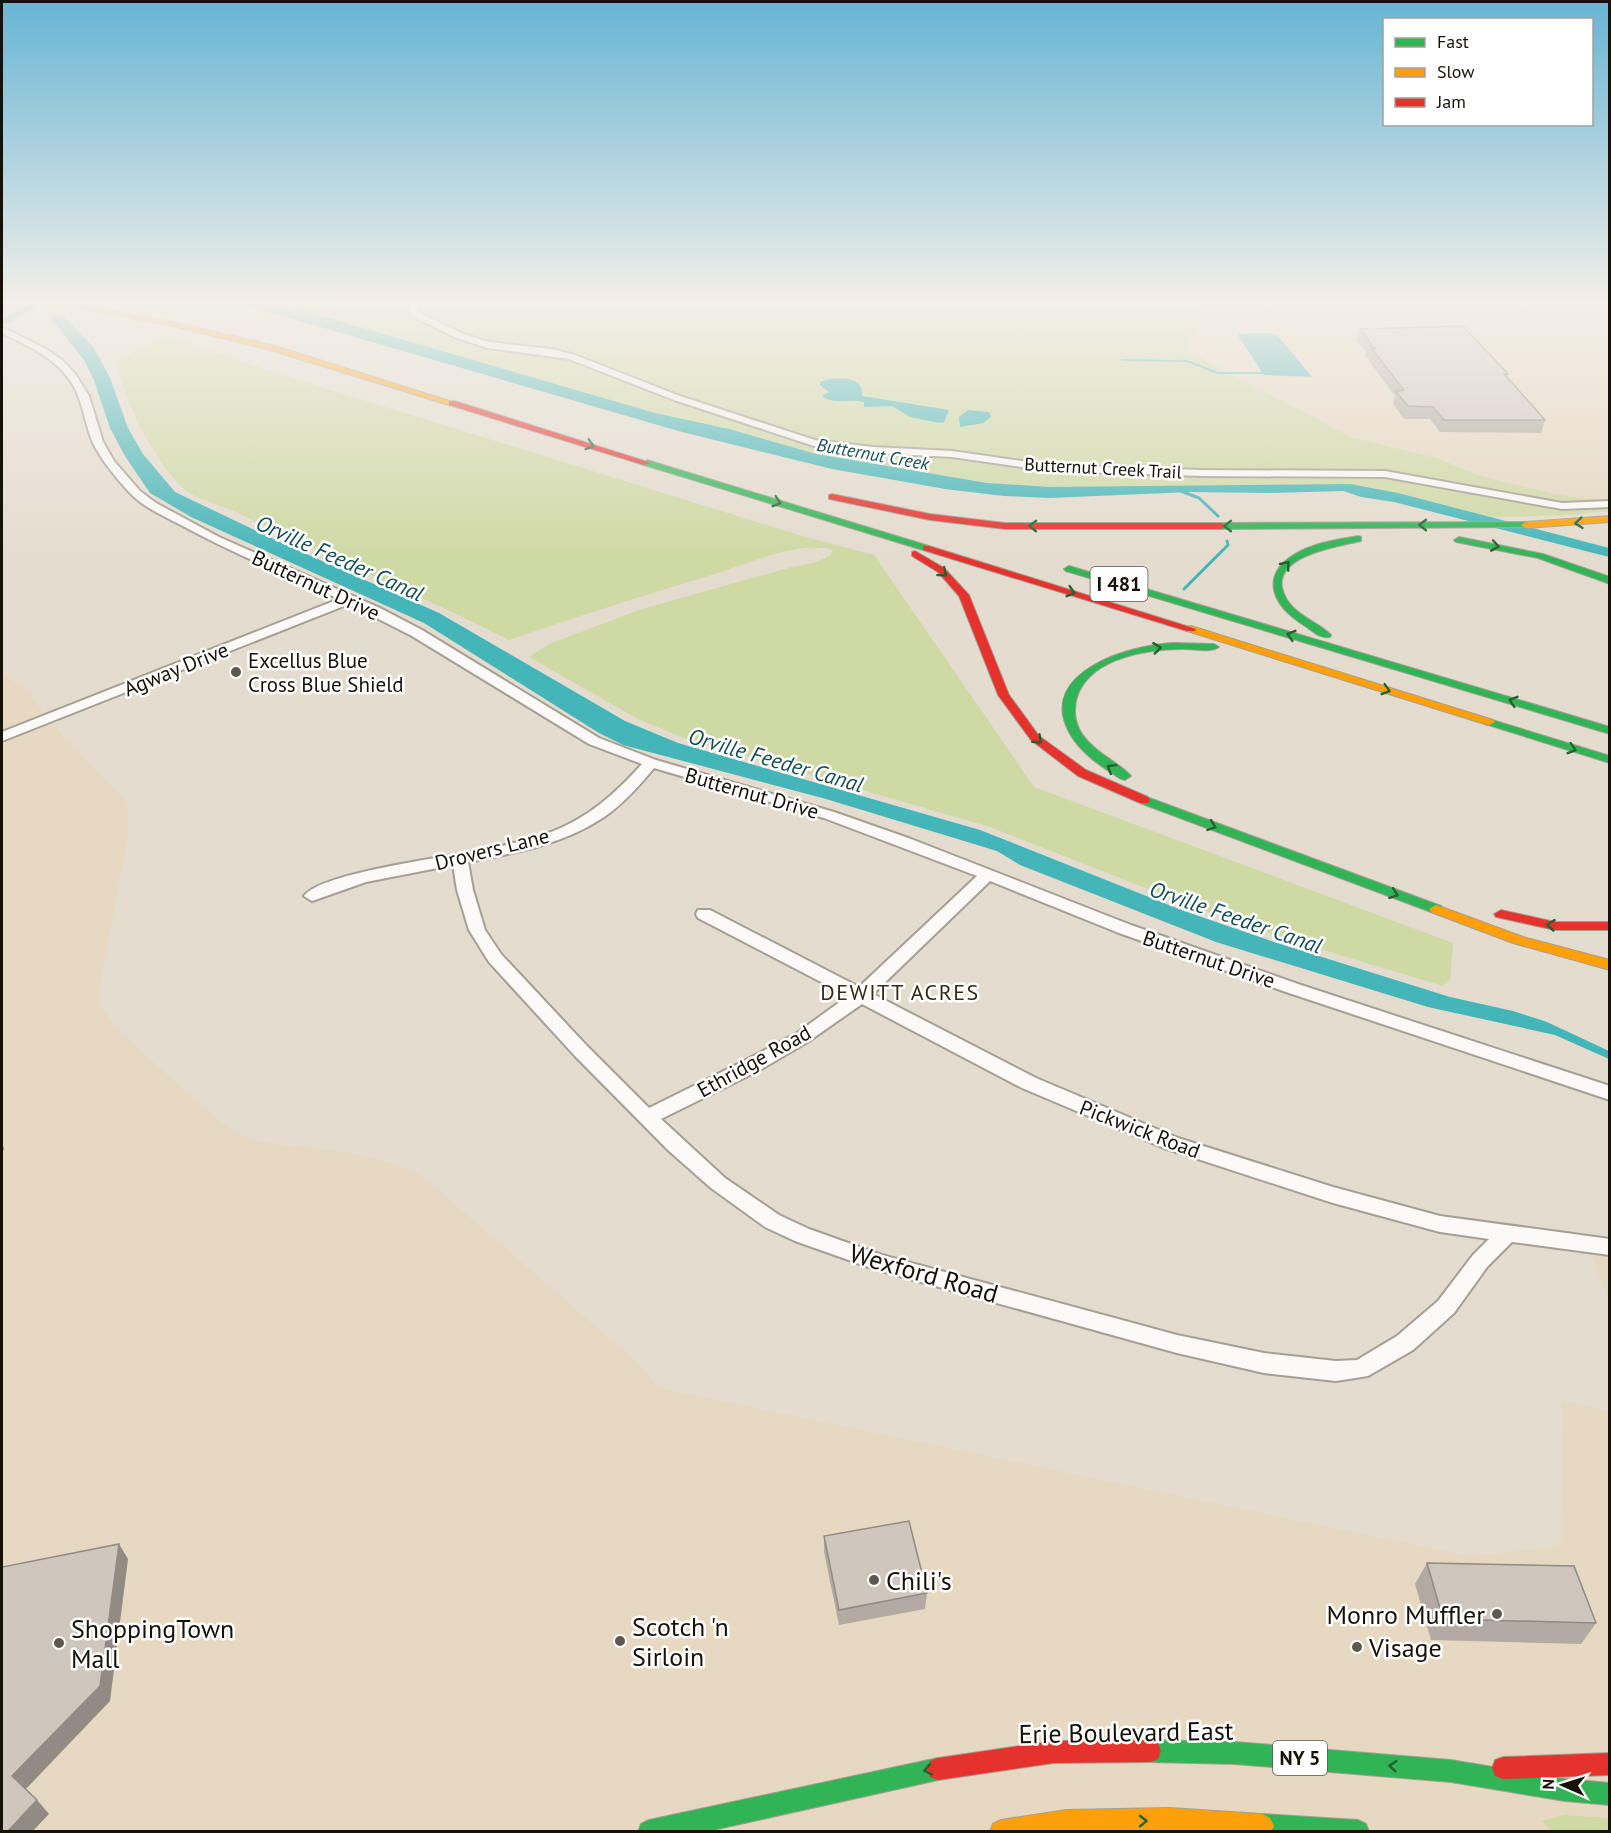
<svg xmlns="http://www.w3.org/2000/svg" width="1611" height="1833" font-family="'PT Sans',sans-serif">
	<rect width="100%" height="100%" fill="#e4dcce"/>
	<!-- built -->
	<g fill="#e6d8c1">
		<path d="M1215,302H1609V499H1590L1553,494L1481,476L1458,464L1415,452L1351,437L1187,349L1191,335L1202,314Z"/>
		<path d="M2,675L27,689L47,719L127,802L128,836L100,983V1006L120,1032L220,1122L245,1137L258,1142L351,1153L398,1165L422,1176L638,1363L659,1388L1468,1556L1561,1547L1563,1401L1609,1411V1831H2Z"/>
		<path d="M1587,1243L1609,1247V1300Z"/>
	</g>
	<!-- green -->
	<g fill="#cfd9a4">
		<path d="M250,302H1215C1201,316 1193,330 1187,349L1203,359L1351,437L1437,458L1481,476L1553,494L1590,499H1609V511L1571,515L1472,518L1334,487L1013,491L838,464Z"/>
		<path d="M165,335L276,373L799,535L874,555L1034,787L1453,943L1450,979L1443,986L1287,939L1197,908L987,826L686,739L638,719L529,657L549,644L642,609L792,567L814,563L830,556L833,550C801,540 749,563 718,573C648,594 578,616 509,640C420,595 327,557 238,513C224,506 194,498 184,489C151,457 128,406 115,362Z"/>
		<path d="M1565,1815L1609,1818V1831H1553L1542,1821Z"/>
	</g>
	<!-- water -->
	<g fill="#44b6b9">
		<path d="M234,302H274L655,413L729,429L816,454L987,483L1049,487L1350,484L1398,493L1609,548V557L1394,502L1361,497L1344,491L1270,493L1190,492L1050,498L1004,496L945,489L832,469L682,432Z"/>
		<path d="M58,314L63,315L94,348L110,378L128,428L143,454L175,492L286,545L439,613L625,721L678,743L980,830L1184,911L1274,942L1450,997L1513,1011L1547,1022L1609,1051V1059L1555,1035L1428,1007L1216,942L1020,865L997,851L826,799L623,745L599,733L424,623L191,517L150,493L125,456L110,428L94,380L84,360L50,317Z"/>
		<path d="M1269,333L1277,335L1312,377L1264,375L1237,334Z"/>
		<path d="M830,379C845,378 863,377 862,396L949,410L944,422L940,423L910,417L892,406L864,407V402C849,398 835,406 822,396L829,392L820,385V382Z"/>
		<path d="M968,410L989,412L991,417L983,423L960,427L959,417Z"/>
	</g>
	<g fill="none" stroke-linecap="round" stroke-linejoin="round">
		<!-- stream-far1 -->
		<path stroke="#44b6b9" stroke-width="2" d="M1122,360L1187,361L1218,373H1263"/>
		<!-- stream -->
		<g stroke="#44b6b9" stroke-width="3">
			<path d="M1178,490L1199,498L1218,516"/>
			<path d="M1184,589L1228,545L1227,541"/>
		</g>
		<!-- street casing -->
		<g stroke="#a59f94" stroke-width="4">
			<g id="street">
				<path d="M411,302H419L418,312L463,334L489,342L551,349L575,355L680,396L815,440L873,447L952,451L1050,465L1202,470L1385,471L1562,503L1610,501V507L1562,509L1385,477L1202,476L1050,471L952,457L873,453L814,446L674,400L569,359L488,348L457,338L410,315Z"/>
				<path d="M2,327L44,348L62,360L76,375L89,396L103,442L114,461L140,491L156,503L219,537L380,608L422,630L599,738L656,760L834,812L911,839L1131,925L1298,984L1610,1086V1100L1286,992L1119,933L990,881L873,994L1036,1078L1178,1138L1333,1187L1440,1216L1610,1239V1255L1512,1242L1487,1267L1454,1313L1413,1350L1368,1376L1336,1381L1264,1373L1177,1353L874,1269L795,1241L765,1227L711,1188L668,1150L575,1056L489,962L469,930L457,890L453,865L366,882L312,901L304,896C321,872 455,856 489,849C510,844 531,839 551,832C588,818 615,794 642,764L589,744L412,636L349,604L2,741V732L339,599C286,575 232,553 181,525C164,516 145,508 131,494C117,479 102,461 93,443C84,422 83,398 69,379C53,356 25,345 2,333ZM654,768L824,818L977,876L859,987L710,910H698L696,914L698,918L848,996L797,1033L744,1061L649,1108L587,1046L501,954L485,930L473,890L468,862C515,853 564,844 604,817C623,804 639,786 654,768ZM862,1004L1022,1088L1164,1148L1333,1203L1440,1232L1489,1239L1473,1255L1438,1301L1397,1336L1357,1360L1336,1361L1264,1353L1177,1335L882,1255L809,1229L779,1215L725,1178L661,1119L758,1071L809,1041Z"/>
			</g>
		</g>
		<!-- fast casing -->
		<g stroke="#a59f94" stroke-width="2">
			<g id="fast">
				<path d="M35,302H44L2,325V320Z"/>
				<path d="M647,460L929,546L931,548L923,550L644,465L643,463Z"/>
				<path d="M1526,522L1529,523V527L1221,529L1216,526L1221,523Z"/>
				<path d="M1358,536L1361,537V541C1336,547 1261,557 1287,600C1298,617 1318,622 1331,635L1330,637C1320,639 1313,631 1305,626C1268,603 1259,571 1303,550C1320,542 1340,539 1358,536Z"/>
				<path d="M1459,537L1543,554L1610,577V584L1538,558L1456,542L1454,540Z"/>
				<path d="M1069,566L1610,727V734L1066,571L1064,569Z"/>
				<path d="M1173,643L1214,644L1219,647C1211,653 1194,649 1183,649C1149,649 1093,657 1078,694C1073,707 1074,722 1082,734C1097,755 1116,760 1131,776L1125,780L1121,779C1102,767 1080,753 1069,732C1037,672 1130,645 1173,643Z"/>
				<path d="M1489,719L1610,756V763L1485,724V720Z"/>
				<path d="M1144,796L1441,906L1443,909L1436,913L1431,912L1140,803L1138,800Z"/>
				<path d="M1150,1740L1235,1742L1451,1760L1565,1779L1610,1783V1805L1565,1801L1451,1782L1235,1764L1150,1762L1142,1759L1139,1751L1142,1743Z"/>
				<path d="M938,1758L946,1761L949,1769L946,1777L938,1780L704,1832H638L641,1824L649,1820Z"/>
				<path d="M1262,1814L1358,1820L1366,1824L1369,1832H1253L1250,1826L1254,1818Z"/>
			</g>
		</g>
		<!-- slow casing -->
		<g stroke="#a59f94" stroke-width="2">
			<g id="slow">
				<path d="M44,302H62L169,321L275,346L456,403L449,405L270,350L169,325Z"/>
				<path d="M1610,516V522L1526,528L1521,525L1526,522Z"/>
				<path d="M1191,626L1493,720L1495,722L1489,725L1485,724L1187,631V627Z"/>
				<path d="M1436,905L1523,937L1610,960V970L1513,943L1431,912L1429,909Z"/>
				<path d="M1170,1808L1262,1814L1270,1818L1274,1826L1271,1832H990L993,1824L1001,1820L1066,1810Z"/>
			</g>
		</g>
		<!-- jam casing -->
		<g stroke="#a59f94" stroke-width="2">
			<g id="jam">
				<path d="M449,401H455L651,463L644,465L449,405Z"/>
				<path d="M832,494L930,514L1005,523H1221L1226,526L1221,529H1005L930,520L829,499V495Z"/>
				<path d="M923,546H929L1196,629L1195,631H1187L923,550Z"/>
				<path d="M915,551L944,568L969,595L1009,695L1039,736L1086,770L1148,797L1150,800L1148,803H1140L1078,776L1031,740L998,695L959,596L938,572L912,556V552Z"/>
				<path d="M1501,910L1555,922H1610V930H1555L1496,917L1494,914Z"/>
				<path d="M1150,1740L1158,1743L1161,1751L1158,1759L1150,1762L1054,1763L938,1780L930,1777L927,1769L930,1761L938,1758L1054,1741Z"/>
				<path d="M1610,1753V1775L1503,1779L1495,1776L1492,1768L1495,1760L1503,1757Z"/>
			</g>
		</g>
		<!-- street -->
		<use href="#street" fill="#fbfaf8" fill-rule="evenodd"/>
		<!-- fast -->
		<use href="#fast" fill="#30b455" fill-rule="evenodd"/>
		<!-- slow -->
		<use href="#slow" fill="#ff9f0a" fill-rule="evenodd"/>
		<!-- jam -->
		<use href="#jam" fill="#e5322d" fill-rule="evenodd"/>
	</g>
	<!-- wall -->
	<g fill="#b2aaa3">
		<path d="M1360,329L1508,374L1507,377L1545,420L1541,433L1440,432L1430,419H1404L1393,404L1395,396L1369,361V359L1365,357L1366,352L1357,341Z"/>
		<path d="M824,1536L927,1593L925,1609L839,1625L824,1552Z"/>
		<path d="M1427,1563L1596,1623L1581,1644L1431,1640L1415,1584Z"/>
	</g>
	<!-- shaded-wall -->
	<g fill="#918b84">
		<path d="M2,1144L4,1148L2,1155Z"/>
		<path d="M119,1544L128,1559L110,1701L24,1791L12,1776Z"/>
		<path d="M37,1800L49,1814L32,1832H7Z"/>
	</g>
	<!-- building -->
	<g fill="#cfc6bd" stroke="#918b84" stroke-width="1.5">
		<path d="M1463,326L1508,374H1504L1545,420H1444L1433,407L1408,406L1396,392L1404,390L1372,349L1375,348L1368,345H1372L1360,329Z"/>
		<path d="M909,1521L927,1593L839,1610L824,1536Z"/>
		<path d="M119,1544L100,1686L12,1776L37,1800L7,1832H2V1567Z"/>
		<path d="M1427,1563L1574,1566L1596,1623L1443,1619Z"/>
	</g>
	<!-- one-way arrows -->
	<defs><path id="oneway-chevron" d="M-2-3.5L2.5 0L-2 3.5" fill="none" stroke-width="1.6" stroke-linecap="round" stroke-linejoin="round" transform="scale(1.5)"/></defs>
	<g stroke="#23622f">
		<use href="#oneway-chevron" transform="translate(590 445) rotate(17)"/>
		<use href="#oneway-chevron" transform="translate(777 502) rotate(17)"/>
		<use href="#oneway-chevron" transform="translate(1579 523) rotate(174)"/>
		<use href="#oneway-chevron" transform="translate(1423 525) rotate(180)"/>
		<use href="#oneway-chevron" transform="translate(1033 526) rotate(-179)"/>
		<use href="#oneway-chevron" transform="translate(1228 526) rotate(180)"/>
		<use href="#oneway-chevron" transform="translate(1495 546) rotate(10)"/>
		<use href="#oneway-chevron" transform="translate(1286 565) rotate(-51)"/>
		<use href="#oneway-chevron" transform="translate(943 573) rotate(40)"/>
		<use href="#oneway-chevron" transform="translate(1071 592) rotate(17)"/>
		<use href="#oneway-chevron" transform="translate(1291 635) rotate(-163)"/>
		<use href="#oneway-chevron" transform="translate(1157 648) rotate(-7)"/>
		<use href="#oneway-chevron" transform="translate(1386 690) rotate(17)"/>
		<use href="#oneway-chevron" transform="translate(1513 701) rotate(-163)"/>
		<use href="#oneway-chevron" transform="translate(1038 740) rotate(44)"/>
		<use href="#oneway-chevron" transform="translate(1572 749) rotate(17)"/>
		<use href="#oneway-chevron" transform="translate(1111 768) rotate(-148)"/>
		<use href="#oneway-chevron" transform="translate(1212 826) rotate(20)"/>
		<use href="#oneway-chevron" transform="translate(1394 894) rotate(21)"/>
		<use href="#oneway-chevron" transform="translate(1551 925) rotate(-173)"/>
		<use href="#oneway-chevron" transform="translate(1393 1766) rotate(-175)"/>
		<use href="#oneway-chevron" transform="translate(928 1770) rotate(168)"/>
		<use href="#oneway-chevron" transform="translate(1143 1821) rotate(-1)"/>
	</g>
	<!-- sky -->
	<linearGradient id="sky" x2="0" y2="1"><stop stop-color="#66b5d5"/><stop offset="0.54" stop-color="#f3efe9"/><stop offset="1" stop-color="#f3efe9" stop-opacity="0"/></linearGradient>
	<rect width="1611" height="559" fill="url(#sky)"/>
	<!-- markers -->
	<g fill="#5e584e" stroke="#fff" stroke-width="2">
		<circle cx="236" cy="672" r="6"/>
		<circle cx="874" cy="1580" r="6"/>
		<circle cx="1497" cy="1614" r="6"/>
		<circle cx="620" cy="1641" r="6"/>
		<circle cx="59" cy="1643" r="6"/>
		<circle cx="1357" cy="1647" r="6"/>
	</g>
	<g text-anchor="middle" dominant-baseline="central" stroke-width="5" stroke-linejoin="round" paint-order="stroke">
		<!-- far-water labels -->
		<g font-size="18" font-style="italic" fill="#154d52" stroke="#fff">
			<text transform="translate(873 454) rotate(10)">Butternut Creek</text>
		</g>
		<!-- far-street labels -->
		<g font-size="18" fill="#161109" stroke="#fff">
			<text transform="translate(1103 468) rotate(3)">Butternut Creek Trail</text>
		</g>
		<!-- shield labels -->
		<g fill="#fff" stroke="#5c5853" stroke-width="1.5">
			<rect x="1090.5" y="567" width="57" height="34" rx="4.5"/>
			<rect x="1273" y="1741" width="54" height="34" rx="4.5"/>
		</g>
		<g font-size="20" font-weight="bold" fill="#161109">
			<text x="1119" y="584">I 481</text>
			<text x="1300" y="1758">NY 5</text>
		</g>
		<!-- street labels -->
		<g font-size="21" fill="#161109" stroke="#fff">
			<text transform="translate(316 585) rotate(25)">Butternut Drive</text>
			<text transform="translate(176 669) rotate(-22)">Agway Drive</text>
			<text transform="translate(752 793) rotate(16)">Butternut Drive</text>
			<text transform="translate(492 849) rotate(-14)">Drovers Lane</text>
			<text transform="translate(1209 959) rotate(19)">Butternut Drive</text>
			<text transform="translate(754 1061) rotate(-29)">Ethridge Road</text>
			<text transform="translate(1140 1129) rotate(21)">Pickwick Road</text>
		</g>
		<!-- poi labels -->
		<g font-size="21" fill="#161109" stroke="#fff" text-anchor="start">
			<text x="248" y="660">Excellus Blue<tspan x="248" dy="24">Cross Blue Shield</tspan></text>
		</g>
		<!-- water labels -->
		<g font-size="22" font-style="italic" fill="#154d52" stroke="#fff">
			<text transform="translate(340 558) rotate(24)">Orville Feeder Canal</text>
			<text transform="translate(776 760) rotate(16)">Orville Feeder Canal</text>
			<text transform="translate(1236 917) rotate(19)">Orville Feeder Canal</text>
		</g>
		<!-- neighbourhood labels -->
		<g font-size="22" letter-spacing="1.5" fill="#352a16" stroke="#fff">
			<text x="900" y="992">DEWITT ACRES</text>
		</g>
		<!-- near-street labels -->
		<g font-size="26" fill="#161109" stroke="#fff">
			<text transform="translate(924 1273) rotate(16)">Wexford Road</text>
			<text transform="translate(1126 1732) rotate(-1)">Erie Boulevard East</text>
		</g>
		<!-- near-poi labels -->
		<g font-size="26" fill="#161109" stroke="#fff" text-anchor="start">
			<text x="886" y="1580">Chili's</text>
			<text x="1485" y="1614" text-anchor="end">Monro Muffler</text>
			<text x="632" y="1626">Scotch 'n<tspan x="632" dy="30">Sirloin</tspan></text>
			<text x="71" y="1628">ShoppingTown<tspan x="71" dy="30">Mall</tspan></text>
			<text x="1369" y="1647">Visage</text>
		</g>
	</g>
	<!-- border -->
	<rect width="1611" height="1833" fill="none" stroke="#161109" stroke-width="6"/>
	<!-- legend -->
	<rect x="1383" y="18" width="210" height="108" fill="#ffffff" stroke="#a2a09d" stroke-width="1.5"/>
	<rect x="1395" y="38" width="30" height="9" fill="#30b455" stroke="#a2a09d" stroke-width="1.5"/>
	<text x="1437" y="48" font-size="18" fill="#161109">Fast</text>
	<rect x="1395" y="68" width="30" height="9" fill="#ff9f0a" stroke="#a2a09d" stroke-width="1.5"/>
	<text x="1437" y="78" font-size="18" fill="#161109">Slow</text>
	<rect x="1395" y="98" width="30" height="9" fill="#e5322d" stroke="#a2a09d" stroke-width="1.5"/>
	<text x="1437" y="108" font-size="18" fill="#161109">Jam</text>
	<!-- north arrow -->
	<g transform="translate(1563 1785) rotate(273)" stroke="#ffffff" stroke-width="4.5" paint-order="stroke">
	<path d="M0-4.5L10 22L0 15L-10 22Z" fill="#161109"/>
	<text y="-9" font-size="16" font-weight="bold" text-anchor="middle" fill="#161109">N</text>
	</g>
</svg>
